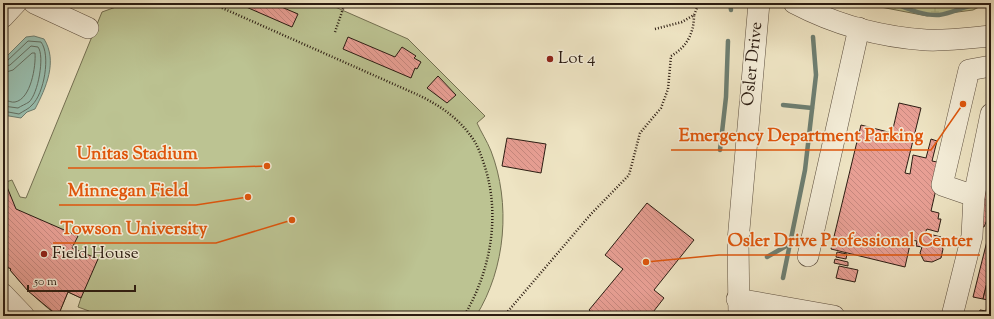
<svg xmlns="http://www.w3.org/2000/svg" width="994" height="319" font-family="'Sorts Mill Goudy',serif">
	<defs>
		<pattern id="wetland-marsh" width="20" height="14" patternUnits="userSpaceOnUse"><rect width="20" height="14" fill="#bcc392"/><path d="M1 5h8M5 5V1M11 12h8M15 12V8" fill="none" stroke="#a2a77d"/></pattern>
		<pattern id="building-back-hatch" width="6" height="6" patternUnits="userSpaceOnUse"><rect width="6" height="6" fill="#e89f94"/><path d="M-1 5l2 2M0 0l6 6M5-1l2 2" fill="none" stroke="#c7887f"/></pattern>
	</defs>
	<rect width="100%" height="100%" fill="#eee4c3"/>
	<filter id="stains"><feTurbulence type="fractalNoise" baseFrequency=".005" numOctaves="4"/><feColorMatrix values="0 0 0 0 .2 0 0 0 0 .09 0 0 0 0 .02 0 0 0 .5 -.17"/></filter>
	<radialGradient id="worn" r=".72"><stop offset=".6" stop-color="#630" stop-opacity="0"/><stop offset="1" stop-color="#630" stop-opacity=".3"/></radialGradient>
	<!-- wetland -->
	<path fill="url(#wetland-marsh)" stroke="#747052" d="M860,3H987L973,10L927,16Z"/>
	<!-- pitch -->
	<path fill="#bcc392" stroke="#747052" d="M127,3H326L408,39L485,116L477,123C481,132 487,141 491,151C511,203 506,268 476,316H87L89,311L78,307L81,298L68,292L58,316C40,303 24,287 10,270L11,269L3,265V183L12,180L20,197L26,198L102,12Z"/>
	<!-- water -->
	<path fill="#99bfb0" stroke="#6d7e71" d="M34,36L44,39C58,61 46,88 35,109L27,112L21,118L3,115V60L26,37Z"/>
	<g fill="none" stroke-linecap="round" stroke-linejoin="round">
		<!-- shore -->
		<g stroke="#626e61" stroke-width="1">
			<path d="M3,62L7,61L28,41L41,42C51,55 44,94 32,105C29,109 23,111 19,114L3,111"/>
			<path d="M3,67L10,65L31,46L38,47C45,56 38,94 29,102C26,104 21,106 18,108L3,106"/>
			<path d="M3,73L13,70L32,53H35C36,66 31,99 15,102C12,103 7,100 3,100"/>
		</g>
		<!-- stream -->
		<g stroke="#6d7e71" stroke-width="4.5">
			<path d="M730,3L731,10"/>
			<path d="M894,3C907,9 924,16 939,15C956,13 973,0 991,5"/>
			<path d="M783,105L812,108"/>
			<path d="M720,150L726,97L728,41"/>
			<path d="M767,257L788,245"/>
			<path d="M783,278L805,170L816,75L813,37"/>
		</g>
	</g>
	<!-- building -->
	<g fill="url(#building-back-hatch)" stroke="#2b1c12">
		<path d="M237,3H272L298,14L292,27Z"/>
		<path d="M348,37L395,57L402,47L416,56L414,58L421,62L417,69L415,68L411,78L343,49Z"/>
		<path d="M438,76L456,95L447,103L427,88Z"/>
		<path d="M899,103L921,108L905,173L910,174L913,155L926,158L931,139L937,141L932,161L942,163L931,211L939,213L938,219H941L938,232L927,229L925,233L941,237L940,243L943,249L941,258L932,262L924,261L920,253L922,247L916,246L917,241L911,240L905,267L831,249L861,125L892,133Z"/>
		<path d="M507,138L546,144L541,173L502,166Z"/>
		<path d="M5,182L16,209L78,236L72,248L98,259L81,298L68,292L58,316L28,291L10,270L11,269L3,265V183Z"/>
		<path d="M981,187L989,193L991,202V210L984,227L972,225Z"/>
		<path d="M647,203L694,240L654,290L664,298L650,316H596L589,310L623,269L605,255Z"/>
		<path d="M991,210V266L983,299L973,297L990,229L987,228Z"/>
		<path d="M837,252L847,254L846,259L836,257Z"/>
		<path d="M835,259L848,262V266L834,263Z"/>
		<path d="M839,266L858,270L855,282L836,278Z"/>
		<path d="M991,266V316H978L980,310L986,311L988,300L983,299Z"/>
	</g>
	<g fill="none" stroke-linecap="round" stroke-linejoin="round">
		<!-- minor casing -->
		<g stroke="#5c4e3e" stroke-width="22">
			<g id="minor">
				<path d="M34,3L88,28"/>
				<path d="M794,3C834,24 881,37 926,40C948,41 970,38 991,36"/>
				<path d="M3,17L16,3"/>
				<path d="M974,196L942,185L969,70L991,66"/>
				<path d="M808,256L859,28"/>
				<path d="M3,294L24,316"/>
				<path d="M737,299L834,316"/>
				<path d="M739,316L738,241L759,3"/>
				<path d="M952,316L972,236L974,196L991,114"/>
			</g>
		</g>
		<!-- path -->
		<g stroke="#2b1c12" stroke-width="2.5" stroke-dasharray="1 2" stroke-linecap="butt">
			<path d="M211,3L416,94C438,104 459,118 473,139C478,146 481,155 484,164C501,214 491,271 464,316"/>
			<path d="M655,29L682,22L694,15L699,3"/>
			<path d="M335,32L345,3"/>
			<path d="M504,316L591,214L629,175L640,133L661,108L668,89L671,56C687,47 694,33 694,15"/>
		</g>
		<!-- minor -->
		<use href="#minor" stroke="#f4edd8" stroke-width="21"/>
	</g>
	<!-- markers -->
	<g fill="#8f2418" stroke="#f4edd8" stroke-width="1.5">
		<circle cx="550" cy="59" r="4"/>
		<circle cx="44" cy="254" r="4"/>
	</g>
	<g text-anchor="middle" dominant-baseline="central" stroke-width="3" stroke-linejoin="round" paint-order="stroke">
		<!-- poi labels -->
		<g font-size="17" fill="#2b1c12" stroke="#f4edd8" text-anchor="start">
			<text x="558" y="59">Lot 4</text>
			<text x="52" y="254">Field House</text>
		</g>
		<!-- street labels -->
		<g font-size="17" fill="#2b1c12" stroke="#f4edd8">
			<text transform="translate(753 64) rotate(-84)">Osler Drive</text>
		</g>
	</g>
	<!-- callouts -->
	<path fill="none" stroke="#df560c" stroke-width="1.5" d="M963 104L931 150H671M267 166L205 168H68M248 197L196 205H59M292 220L216 243H53M646 262L719 255H980"/>
	<g fill="#df560c" stroke="#f4edd8" stroke-width="1.5">
		<circle cx="963" cy="104" r="4"/>
		<circle cx="267" cy="166" r="4"/>
		<circle cx="248" cy="197" r="4"/>
		<circle cx="292" cy="220" r="4"/>
		<circle cx="646" cy="262" r="4"/>
	</g>
	<g font-size="18" text-anchor="middle" font-weight="bold" fill="#df560c" stroke="#f4edd8" stroke-width="3" stroke-linejoin="round" paint-order="stroke">
		<text x="801" y="141">Emergency Department Parking</text>
		<text x="137" y="159">Unitas Stadium</text>
		<text x="128" y="196">Minnegan Field</text>
		<text x="134" y="234">Towson University</text>
		<text x="850" y="246">Osler Drive Professional Center</text>
	</g>
	<!-- margin -->
	<rect width="994" height="319" fill="none" stroke="#eee4c3" stroke-width="16"/>
	<rect x="4" y="4" width="986" height="311" fill="none" stroke="#2b1c12" stroke-width="2"/>
	<rect x="8" y="8" width="978" height="303" fill="none" stroke="#2b1c12"/>
	<!-- scale -->
	<path d="M28 285v6h107v-6" fill="none" stroke="#2b1c12" stroke-width="2"/>
	<text x="34" y="285" font-size="12" fill="#2b1c12" stroke="#f4edd8" stroke-width="3" paint-order="stroke">50 m</text>
	<rect width="100%" height="100%" filter="url(#stains)"/>
	<rect width="100%" height="100%" fill="url(#worn)"/>
</svg>
